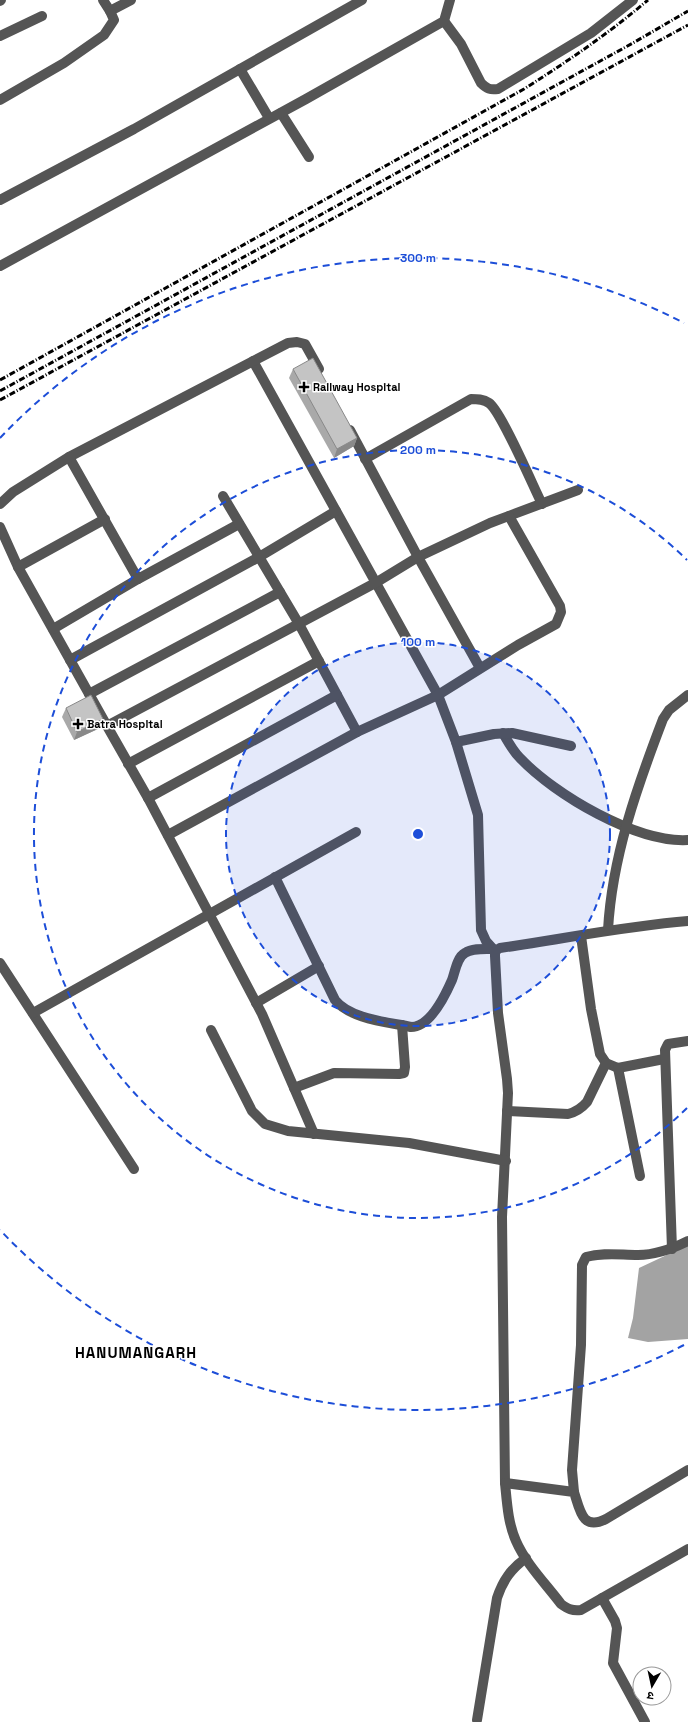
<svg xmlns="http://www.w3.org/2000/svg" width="688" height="1722" font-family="'Space Grotesk','Noto Sans Devanagari',sans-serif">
	<rect width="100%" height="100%" fill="#fff"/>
	<!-- water -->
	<path fill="#a3a3a3" d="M688,1245V1339L648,1342L628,1338L633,1318L639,1268Z"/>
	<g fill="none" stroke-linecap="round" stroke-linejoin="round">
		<!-- minor -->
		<g stroke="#555" stroke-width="10">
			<path d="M103,0L110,11L131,0"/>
			<path d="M0,1L1,0"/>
			<path d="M444,21L461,44L481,83C487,89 490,90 498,89L591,33L633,0"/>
			<path d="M0,36L42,16"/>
			<path d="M240,69L269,118"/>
			<path d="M0,100L64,63L104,35L114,20L110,11"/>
			<path d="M281,113L309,157"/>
			<path d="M0,200L134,129L362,0"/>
			<path d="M0,266L306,99L444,21L450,0"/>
			<path d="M253,361L438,695L456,742L478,815L481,930L486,941L495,951"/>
			<path d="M350,430L418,557L480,668"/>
			<path d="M69,457L138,579L239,524"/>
			<path d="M365,459L471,399C477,399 483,399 489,403C501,411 533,486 542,504"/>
			<path d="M223,496L299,624L357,732"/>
			<path d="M0,504L13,492L69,457L288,343L297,342L305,344L319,369"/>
			<path d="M0,527L18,567L107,726L148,798L262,1014L314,1134"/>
			<path d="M18,567L105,519"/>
			<path d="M53,629L138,579"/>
			<path d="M70,660L259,557L336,511"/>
			<path d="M89,694L280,592"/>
			<path d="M107,726L377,582L418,557L490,523L578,490"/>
			<path d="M503,733C508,742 513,751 520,758C555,795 637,843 688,840"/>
			<path d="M456,742L494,734L512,733L571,746"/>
			<path d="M128,764L319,661"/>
			<path d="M148,798L337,695"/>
			<path d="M168,835L357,732L438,695L518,645L556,624L561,612L560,606L509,516"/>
			<path d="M275,877L335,1000C350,1019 388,1022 411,1027C430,1027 445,996 452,980C455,972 457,957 465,953C472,948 485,949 493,949"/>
			<path d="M688,921C625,926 563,939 500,948L495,951V956L498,1013L507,1079L508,1093L502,1217L505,1483C507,1503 508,1523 516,1541C526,1564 546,1584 561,1604C568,1609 572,1611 581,1610L688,1549"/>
			<path d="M608,930C612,857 637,787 663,719L669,710L688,695"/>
			<path d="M581,936L591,1009L600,1054L606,1063L618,1068L664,1059"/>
			<path d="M0,963L134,1169"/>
			<path d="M256,1003L319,966"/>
			<path d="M33,1013L356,832"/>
			<path d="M211,1030L252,1111L265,1124L288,1131L409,1143L506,1161"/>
			<path d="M618,1068L640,1176"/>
			<path d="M294,1088L334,1073L399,1074L404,1073L405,1067L402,1025"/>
			<path d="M507,1111L568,1114C576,1112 581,1109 587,1102L606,1063"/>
			<path d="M672,1249L665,1050L668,1044L688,1041"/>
			<path d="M505,1483L574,1492C580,1510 582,1531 606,1519L688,1470"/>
			<path d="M574,1492L572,1470L581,1345L582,1265L586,1257C603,1252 620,1255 638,1255C656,1255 672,1249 688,1241"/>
			<path d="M602,1598L615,1621L617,1628L613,1663L645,1722"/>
			<path d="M477,1720L497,1598C503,1580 511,1569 526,1558"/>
		</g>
		<!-- rail -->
		<g stroke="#000" stroke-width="3" stroke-dasharray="6 2 1 2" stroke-linecap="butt">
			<path d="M0,380L524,89C568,61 608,34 648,0"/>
			<path d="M0,391L633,43L688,11"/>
			<path d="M0,400L688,25"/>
		</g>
	</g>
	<!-- wall -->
	<g fill="#a9a9a9">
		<path d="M293,369L357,438L354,446L334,458L289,378Z"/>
		<path d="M66,708L100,728L74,740L62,717Z"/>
	</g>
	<!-- shaded-wall -->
	<g fill="#898989">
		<path d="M357,438L354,446L334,458L337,449Z"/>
		<path d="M103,719L100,728L74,740L77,732Z"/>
	</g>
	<!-- building -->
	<g fill="#c4c4c4" stroke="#898989">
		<path d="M313,358L357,438L337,449L293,369Z"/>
		<path d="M91,695L103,719L77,732L66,708Z"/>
	</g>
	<!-- distance rings -->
	<circle cx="418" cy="834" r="192" fill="#1d4ed8" fill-opacity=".12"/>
	<g fill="none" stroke="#1d4ed8" stroke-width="2" stroke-dasharray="7 5">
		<circle cx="418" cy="834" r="192"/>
		<path d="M687 1108A384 384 0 1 1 687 560"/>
		<path d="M684 1345A576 576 0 0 1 0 1230M0 438A576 576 0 0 1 684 323"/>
	</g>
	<!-- markers -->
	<g fill="#000" stroke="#fff" stroke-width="1.5">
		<path d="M302 381h4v4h4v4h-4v4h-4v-4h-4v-4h4z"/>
		<path d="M76 718h4v4h4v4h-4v4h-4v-4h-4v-4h4z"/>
	</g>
	<g text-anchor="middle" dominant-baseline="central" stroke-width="3" stroke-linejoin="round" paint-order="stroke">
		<!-- poi labels -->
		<g font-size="11" font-weight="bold" fill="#000" stroke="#fff" text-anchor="start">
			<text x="313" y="387">Railway Hospital</text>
			<text x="87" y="724">Batra Hospital</text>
		</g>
		<!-- district labels -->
		<g font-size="15" font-weight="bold" letter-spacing="1" fill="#000" stroke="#fff">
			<text x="136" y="1352">HANUMANGARH</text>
		</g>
	</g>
	<circle cx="418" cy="834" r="6" fill="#1d4ed8" stroke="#fff" stroke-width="2"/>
	<g font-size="12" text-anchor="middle" font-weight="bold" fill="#1d4ed8" stroke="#fff" stroke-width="3" stroke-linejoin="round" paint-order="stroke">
		<text x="418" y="262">300 m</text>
		<text x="418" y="454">200 m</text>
		<text x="418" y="646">100 m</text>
	</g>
	<!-- north arrow -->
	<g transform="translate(652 1686) rotate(189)"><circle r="19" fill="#ffffff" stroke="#999999"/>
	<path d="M0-3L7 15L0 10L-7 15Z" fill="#000000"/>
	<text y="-6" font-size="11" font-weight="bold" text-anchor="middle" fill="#000000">उ</text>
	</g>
</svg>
